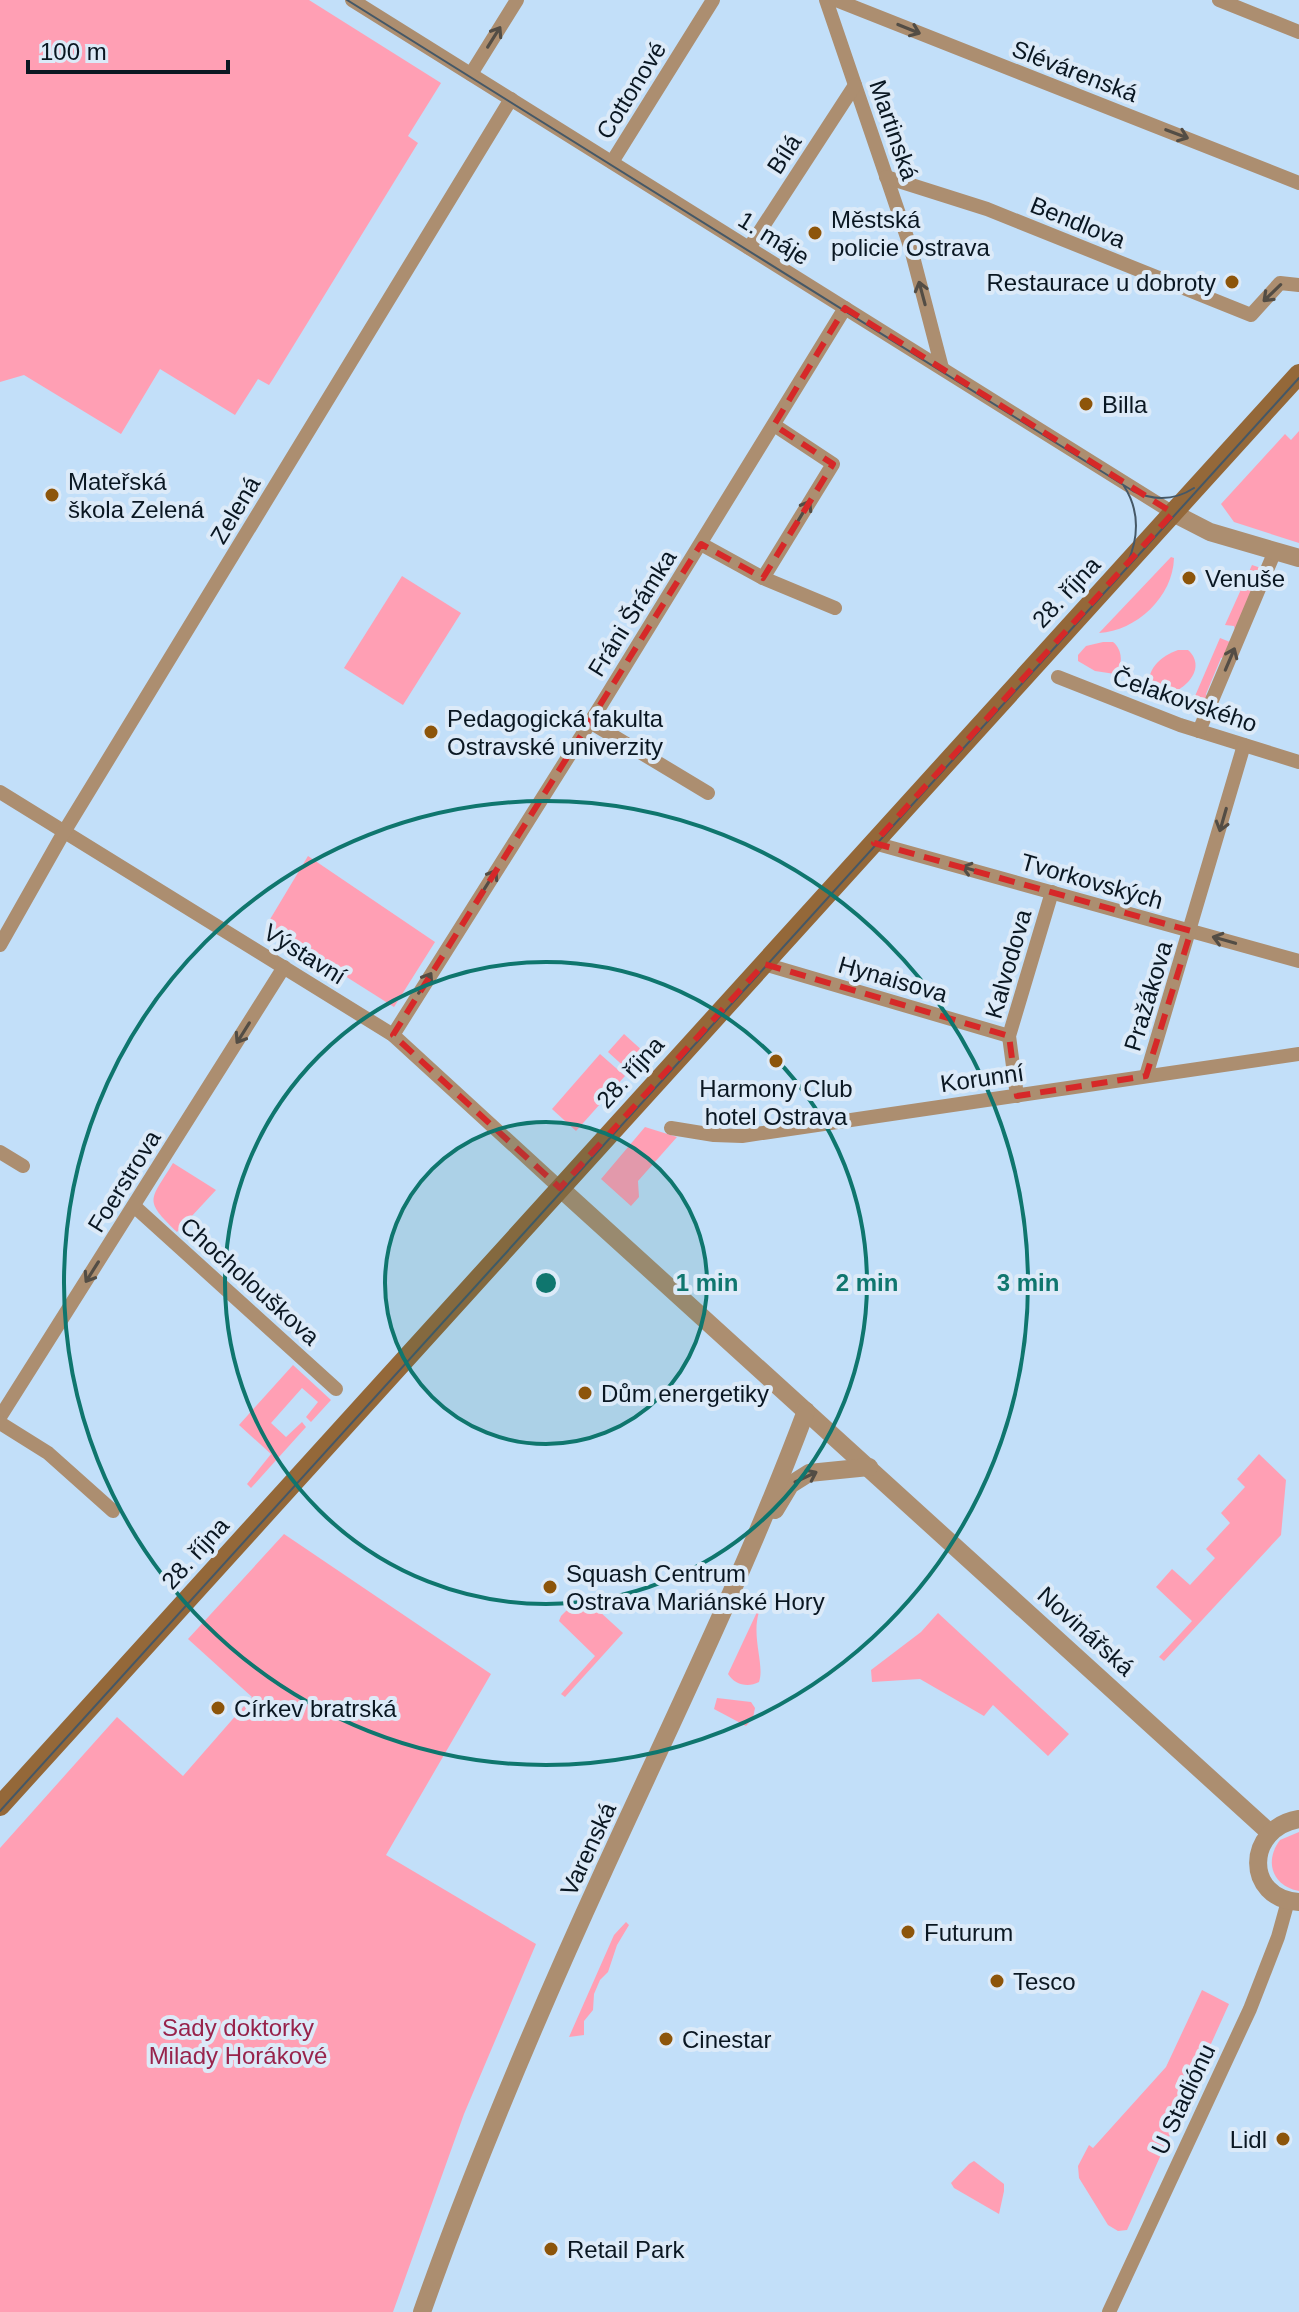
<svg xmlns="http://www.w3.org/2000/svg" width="1299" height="2312" font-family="Arial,sans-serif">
	<rect width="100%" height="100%" fill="#c2dff9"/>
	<!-- green -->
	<g fill="#ff9fb4">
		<path d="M0,0H309L441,83L408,136L418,143L273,379L269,385L258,379L235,415L160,369L121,434L24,375L0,382Z"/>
		<path d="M1299,431V543L1234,522L1221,504L1285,434L1291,440Z"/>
		<path d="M1171,557L1174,558C1173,597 1136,631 1099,633Z"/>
		<path d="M1252,565L1264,569L1235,630L1234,626L1225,625Z"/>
		<path d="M402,576L461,613L403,705L344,668Z"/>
		<path d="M1220,638L1230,642L1227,656L1221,658L1206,694L1208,698L1200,716L1189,710Z"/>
		<path d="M1103,642H1113C1123,650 1123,666 1115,674L1095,671L1078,661V655L1086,646Z"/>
		<path d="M1178,650H1188C1211,671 1176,700 1153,695L1148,685C1149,667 1161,656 1178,650Z"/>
		<path d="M308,856L435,942L394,1007L266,926Z"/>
		<path d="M624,1034L645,1053L629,1071L608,1052Z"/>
		<path d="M600,1054L625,1076L576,1131L552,1109Z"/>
		<path d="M645,1127L677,1137L638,1181L639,1197L631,1206L601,1179Z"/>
		<path d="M173,1163L216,1190L177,1232C143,1199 150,1201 173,1163Z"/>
		<path d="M293,1365L331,1400L311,1422L306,1417L318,1402L302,1388L271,1423L286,1437L302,1422L306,1427L251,1488L247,1484L271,1454L239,1425Z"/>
		<path d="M1259,1454L1286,1480L1281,1535L1164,1661L1159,1657L1192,1621L1156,1587L1172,1569L1190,1585L1215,1558L1206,1549L1230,1523L1221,1513L1245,1487L1237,1479Z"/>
		<path d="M284,1534L491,1674L386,1855L536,1944L464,2114L393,2312H0V1848L117,1717L183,1776L252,1697L188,1639Z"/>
		<path d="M578,1599L588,1601L623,1633L565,1697L561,1694L595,1656L559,1621L561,1616Z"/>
		<path d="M757,1612H759C751,1637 765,1665 759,1682C748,1688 735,1685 728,1674Z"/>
		<path d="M938,1613L1069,1734L1048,1756L993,1705L984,1716L920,1679L872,1682L871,1670L921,1632Z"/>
		<path d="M717,1698L751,1702L755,1708L753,1718L746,1726L714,1709Z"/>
		<path d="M1299,1832V1891C1272,1886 1264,1861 1280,1840Z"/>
		<path d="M626,1922L629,1925L617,1945L608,1972L600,1980L594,1994L593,2010L584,2021V2035L569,2037L614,1935Z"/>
		<path d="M1202,1990L1229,2004L1127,2230L1118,2231L1108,2225L1079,2178L1078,2166L1089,2145L1093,2148L1166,2067Z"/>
		<path d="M974,2161L1004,2184V2191L999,2214L954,2188L951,2183L969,2164Z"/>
	</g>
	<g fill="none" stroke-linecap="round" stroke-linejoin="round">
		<!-- minor -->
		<g stroke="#ac8e70" stroke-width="14">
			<path d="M352,0L1173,513"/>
			<path d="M826,0L911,249L942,368"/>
			<path d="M836,0L1299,183"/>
			<path d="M1219,0L1299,32"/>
			<path d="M471,74L517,0"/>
			<path d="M612,162L713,0"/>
			<path d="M886,177L987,209L1251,315L1280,283L1299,285"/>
			<path d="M749,248L855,85"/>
			<path d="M701,544L763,578L835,608"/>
			<path d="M763,578L833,464L774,425"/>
			<path d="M1058,677L1180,725L1299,762"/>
			<path d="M590,722L708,793"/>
			<path d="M1199,731L1275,551"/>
			<path d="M0,792L393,1035L560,1188"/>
			<path d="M874,843L1299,961"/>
			<path d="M0,945L64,832L511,99"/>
			<path d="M764,964L1009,1036"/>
			<path d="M393,1035L601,705L845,308"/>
			<path d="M1146,1076L1244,745"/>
			<path d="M1017,1096L1009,1036L1052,892"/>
			<path d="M671,1128L714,1135L742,1136L1299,1054"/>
			<path d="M0,1152L23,1166"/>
			<path d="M134,1206L336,1389"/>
			<path d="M0,1417L284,967"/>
			<path d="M0,1423L48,1453L113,1511"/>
			<path d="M1109,2312L1250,2009L1278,1937L1288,1901"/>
		</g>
		<!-- tertiary -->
		<g stroke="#ac8e70" stroke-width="18">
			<path d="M1173,513L1210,532L1299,558"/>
			<path d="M560,1188L1269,1832"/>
			<path d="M775,1510L790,1485L809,1473L869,1467"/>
			<path d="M1299,1819C1245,1828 1244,1899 1299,1902"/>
			<path d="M422,2312C475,2162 538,2014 604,1870C673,1719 748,1566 806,1411"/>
		</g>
		<!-- secondary -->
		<path stroke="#946839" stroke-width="20" d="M0,1806L1299,374"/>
		<!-- tram -->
		<g stroke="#455867" stroke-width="2">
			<path d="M347,0L1133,491C1154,501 1174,501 1194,488"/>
			<path d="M1124,486C1140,511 1139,536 1128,562"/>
			<path d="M0,1811L1299,378"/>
		</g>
	</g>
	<!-- one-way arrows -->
	<defs><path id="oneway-shaft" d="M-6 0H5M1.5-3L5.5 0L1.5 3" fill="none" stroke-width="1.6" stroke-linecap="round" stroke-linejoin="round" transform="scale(2)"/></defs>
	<g stroke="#534d45">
		<use href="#oneway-shaft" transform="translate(909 29) rotate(22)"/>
		<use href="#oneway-shaft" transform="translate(494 37) rotate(-58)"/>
		<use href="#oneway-shaft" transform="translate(1177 134) rotate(21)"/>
		<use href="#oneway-shaft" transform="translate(922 293) rotate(-105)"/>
		<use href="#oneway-shaft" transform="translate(1272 293) rotate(136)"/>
		<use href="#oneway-shaft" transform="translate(804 511) rotate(-59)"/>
		<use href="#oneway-shaft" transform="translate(1230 659) rotate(-67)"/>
		<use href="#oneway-shaft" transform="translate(1223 820) rotate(106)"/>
		<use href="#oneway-shaft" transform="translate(973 870) rotate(-164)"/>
		<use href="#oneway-shaft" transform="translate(490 880) rotate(-58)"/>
		<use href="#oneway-shaft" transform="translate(1224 940) rotate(-164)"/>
		<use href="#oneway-shaft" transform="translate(425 983) rotate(-58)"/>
		<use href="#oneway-shaft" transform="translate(243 1033) rotate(122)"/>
		<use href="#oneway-shaft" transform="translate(92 1272) rotate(122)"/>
		<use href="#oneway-shaft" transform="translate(806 1477) rotate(-25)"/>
	</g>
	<!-- marked area -->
	<path fill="none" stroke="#d62828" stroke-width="6" stroke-dasharray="16 10" stroke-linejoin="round" d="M845,308L1173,513L874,843L1191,931L1146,1076L1017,1096L1009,1036L764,964L560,1188L393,1035L701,544L763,578L833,464L774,425Z"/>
	<!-- distance rings -->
	<circle cx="546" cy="1283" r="161" fill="#0f766e" fill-opacity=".12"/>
	<g fill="none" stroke="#0f766e" stroke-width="4">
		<circle cx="546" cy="1283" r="161"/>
		<circle cx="546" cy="1283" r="321"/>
		<circle cx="546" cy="1283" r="482"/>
	</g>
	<!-- markers -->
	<g fill="#8d550a" stroke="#dceaf8" stroke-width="3">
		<circle cx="815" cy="233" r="8"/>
		<circle cx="1232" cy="282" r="8"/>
		<circle cx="1086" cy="404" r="8"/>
		<circle cx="52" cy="495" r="8"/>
		<circle cx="1189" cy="578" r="8"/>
		<circle cx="431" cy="732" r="8"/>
		<circle cx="776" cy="1061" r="8"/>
		<circle cx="585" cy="1393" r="8"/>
		<circle cx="550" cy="1587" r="8"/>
		<circle cx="218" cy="1708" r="8"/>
		<circle cx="908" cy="1932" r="8"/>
		<circle cx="997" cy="1981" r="8"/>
		<circle cx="666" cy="2039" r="8"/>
		<circle cx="1283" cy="2139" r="8"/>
		<circle cx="551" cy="2249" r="8"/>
	</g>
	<g text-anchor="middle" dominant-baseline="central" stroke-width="8" stroke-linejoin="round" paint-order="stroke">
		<!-- street labels -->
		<g font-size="24" fill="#0a1722" stroke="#dceaf8">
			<text transform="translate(1075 71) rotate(21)">Slévárenská</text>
			<text transform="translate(631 90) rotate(-58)">Cottonové</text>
			<text transform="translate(894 130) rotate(71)">Martinská</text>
			<text transform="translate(784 154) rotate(-57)">Bílá</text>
			<text transform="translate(1078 222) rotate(22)">Bendlova</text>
			<text transform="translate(774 238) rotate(32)">1. máje</text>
			<text transform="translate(235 510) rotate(-59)">Zelená</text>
			<text transform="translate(1066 592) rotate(-47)">28. října</text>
			<text transform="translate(632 613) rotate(-58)">Fráni Šrámka</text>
			<text transform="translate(1185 700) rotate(19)">Čelakovského</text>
			<text transform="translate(1092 881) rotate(16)">Tvorkovských</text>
			<text transform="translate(305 954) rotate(32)">Výstavní</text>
			<text transform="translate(1008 964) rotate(-74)">Kalvodova</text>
			<text transform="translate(893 979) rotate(16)">Hynaisova</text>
			<text transform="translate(1148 996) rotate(-73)">Pražákova</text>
			<text transform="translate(630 1072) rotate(-48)">28. října</text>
			<text transform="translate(982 1078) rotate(-8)">Korunní</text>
			<text transform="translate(124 1181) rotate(-58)">Foerstrova</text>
			<text transform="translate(250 1281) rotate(42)">Chocholouškova</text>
			<text transform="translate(195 1553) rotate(-48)">28. října</text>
			<text transform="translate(1086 1631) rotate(42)">Novinářská</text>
			<text transform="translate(588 1849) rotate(-65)">Varenská</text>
			<text transform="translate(1183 2099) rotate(-65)">U Stadiónu</text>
		</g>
		<!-- poi labels -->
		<g font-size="24" fill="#0a1722" stroke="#dceaf8" text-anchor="start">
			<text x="831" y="219">Městská<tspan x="831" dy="28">policie Ostrava</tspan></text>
			<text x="1216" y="282" text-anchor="end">Restaurace u dobroty</text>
			<text x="1102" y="404">Billa</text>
			<text x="68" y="481">Mateřská<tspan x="68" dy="28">škola Zelená</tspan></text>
			<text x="1205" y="578">Venuše</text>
			<text x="447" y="718">Pedagogická fakulta<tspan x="447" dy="28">Ostravské univerzity</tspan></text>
			<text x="776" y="1088" text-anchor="middle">Harmony Club<tspan x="776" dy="28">hotel Ostrava</tspan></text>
			<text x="601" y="1393">Dům energetiky</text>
			<text x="566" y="1573">Squash Centrum<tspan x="566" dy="28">Ostrava Mariánské Hory</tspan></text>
			<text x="234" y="1708">Církev bratrská</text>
			<text x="924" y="1932">Futurum</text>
			<text x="1013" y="1981">Tesco</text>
			<text x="682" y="2039">Cinestar</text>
			<text x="1267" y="2139" text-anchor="end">Lidl</text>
			<text x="567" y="2249">Retail Park</text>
		</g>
		<!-- park labels -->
		<g font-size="24" fill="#98234b" stroke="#dceaf8">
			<text x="238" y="2027">Sady doktorky<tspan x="238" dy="28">Milady Horákové</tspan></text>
		</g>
	</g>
	<circle cx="546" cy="1283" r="12" fill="#0f766e" stroke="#dceaf8" stroke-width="4"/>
	<g font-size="24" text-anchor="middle" font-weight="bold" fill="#0f766e" stroke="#dceaf8" stroke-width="8" stroke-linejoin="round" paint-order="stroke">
		<text x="707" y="1291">1 min</text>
		<text x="867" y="1291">2 min</text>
		<text x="1028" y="1291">3 min</text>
	</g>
	<!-- scale -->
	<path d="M28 60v12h200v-12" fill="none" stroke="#0a1722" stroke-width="4"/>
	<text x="40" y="60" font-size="24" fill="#0a1722" stroke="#dceaf8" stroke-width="6" paint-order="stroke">100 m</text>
</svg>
